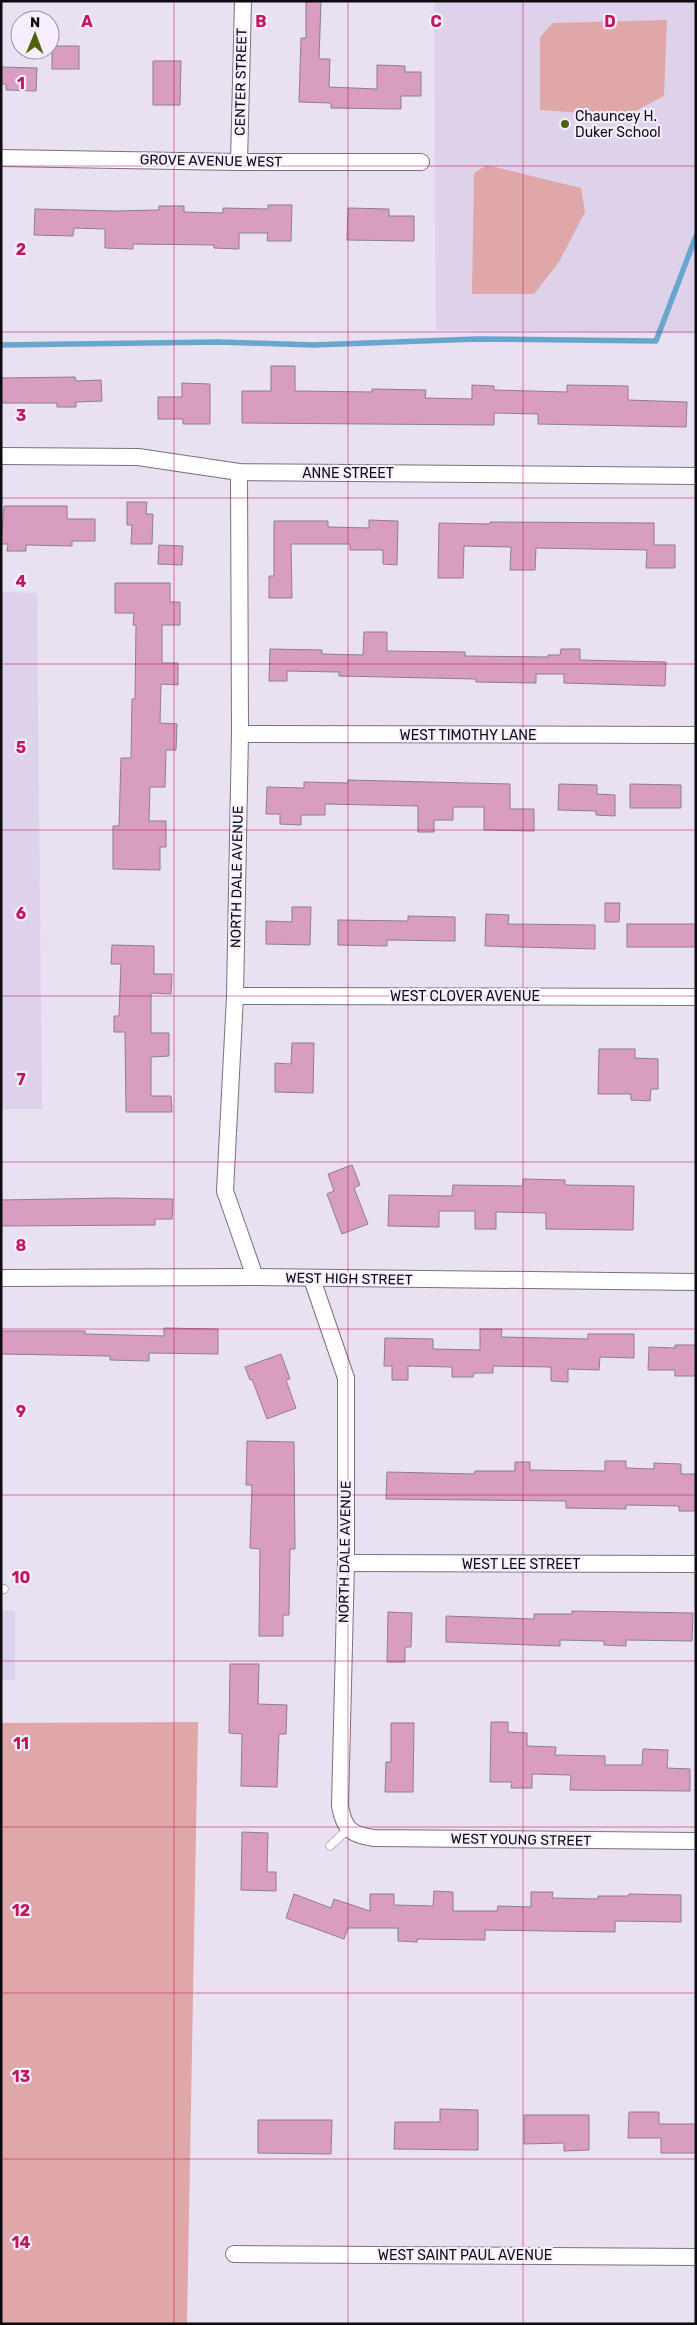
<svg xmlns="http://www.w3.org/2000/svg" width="697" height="2325" font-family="Rubik,sans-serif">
	<rect width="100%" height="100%" fill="#e9e0f1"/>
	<!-- built -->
	<g fill="#ded2ea">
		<path d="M434,1H696V334L436,330Z"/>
		<path d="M1,592L37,593L42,1109H1Z"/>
		<rect x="1" y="1611" width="14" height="69"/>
	</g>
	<!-- green -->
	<g fill="#dfa7a8">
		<path d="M667,20L664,96L626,116L540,110V37L553,23Z"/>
		<path d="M487,165L581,188L585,212L559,262L534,294H472L474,173Z"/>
		<path d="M198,1722L187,2324H1V1723Z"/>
	</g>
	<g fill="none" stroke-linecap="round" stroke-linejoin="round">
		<!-- stream -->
		<path stroke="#69a6ce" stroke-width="5.5" d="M1,345L219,342L313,345L477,339L656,341L696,236"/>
	</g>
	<!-- building -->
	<g fill="#d99dc1" stroke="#8f7f88">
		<path d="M306,1H321L319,59H330L329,87L377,89V65L405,66V72H421V96H401V109L331,108V103L299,102L301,38H306Z"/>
		<rect x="52" y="46" width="27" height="23"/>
		<path d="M153,61H181L180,105H153Z"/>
		<path d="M1,67L37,68L36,91L6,90V84H1Z"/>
		<path d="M268,205H292L291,241H267L268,233H239V249L214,248V245L133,244V249L105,248V229L74,228L73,236L34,235L35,209L115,211L159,210V206H184V212L223,213V208L268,209Z"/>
		<path d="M348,208L389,209V216H414V241L347,240Z"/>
		<path d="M271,366H295V391L372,392V389L426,390L425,398L472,399V385L494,386V390L567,392V385L628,386V400L687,402L686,427L538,424V414L494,413V425L242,423V391H271Z"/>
		<path d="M75,377L76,381L101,380L102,401L76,402V407H57V403H1V378Z"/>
		<path d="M182,383L210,384V424H183V419H158V397H182Z"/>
		<path d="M127,502H147L146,514H153L152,544H131L132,525H127Z"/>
		<path d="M4,506H67V519H95V541H72V546L26,545V551H7L8,544H1Z"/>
		<path d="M369,520L398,521L397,565L383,564V550H350V544H291L292,598H269V576H274V521H328V527L369,528Z"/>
		<path d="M490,522L654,523V545H675V568H646L647,550L536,548L535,570H510L511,547L464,546L463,578H438L439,523L490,524Z"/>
		<path d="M159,545L183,546L182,565L158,564Z"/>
		<path d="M115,583H170V602H180V625H162V663H178V685L161,684L160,723L177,724L176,750H166L165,787H150L149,821H166V847H160V870L113,869V826H119L121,758H131L132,699H135L136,625H133L134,613H115Z"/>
		<path d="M364,632H387V651L465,652V656L548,657V655H560L561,649H580V660L666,662L665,686L564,683V674H536V683L476,682V679L339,676V672L287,671V681H269L270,649L322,650V654L363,655Z"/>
		<path d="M348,780L510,784V809H534V831L484,830V807H453V820H434V832H418V806L325,804V815H301V825L280,824V814H266L267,787L304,788V782L348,783Z"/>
		<path d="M559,784L597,785V794L615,795V816L596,815V811L558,810Z"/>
		<path d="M630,784L681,785V808H630Z"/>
		<path d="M605,903H620L619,922H605Z"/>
		<path d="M292,907H311L310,945L266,944V921L292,922Z"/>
		<path d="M486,914L509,915L508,924L595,925V949L485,946Z"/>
		<path d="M408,916L455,917V941L387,940V946L338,945V920L408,921Z"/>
		<rect x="627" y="924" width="69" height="23"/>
		<path d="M112,945L154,946V974H172L171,994L151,993V1033H169V1056L151,1057V1096H171L172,1112H126L125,1032H114V1016H119L121,964H111Z"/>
		<path d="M292,1043H314L313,1093L275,1092V1063L291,1064Z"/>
		<path d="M599,1049H635V1058L658,1059V1089H651L650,1101L631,1100V1094H598Z"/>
		<path d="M352,1165L360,1185L354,1188L368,1224L342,1234L327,1194L334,1191L328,1174Z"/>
		<path d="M523,1179L565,1180V1185L634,1186L633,1230L546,1229V1213L496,1212V1229H475V1211H439V1227L388,1226L389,1195L452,1196L453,1185L523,1186Z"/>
		<path d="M113,1198L173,1199L172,1219H155V1225L1,1226V1200Z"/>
		<path d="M164,1328L218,1329V1354L149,1353V1361L110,1360V1356L1,1354V1331H85V1334L164,1336Z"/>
		<path d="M480,1329H502L501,1337L588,1339V1334H634V1358L600,1357L599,1370L568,1369V1382L551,1381V1367L493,1366V1373H474L473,1377H452V1367L408,1366V1380H392V1366H384L385,1338L433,1339V1349L480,1350Z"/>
		<path d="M675,1345H696V1376H675V1370H648L649,1347L675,1348Z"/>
		<path d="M281,1354L290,1379L286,1380L296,1408L267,1419L252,1379L250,1380L245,1367Z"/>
		<path d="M247,1441L294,1442L295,1549H290L289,1615H283V1636H259L260,1549L250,1548L252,1485H246Z"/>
		<path d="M605,1461H626V1468L654,1469V1463L681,1464V1474H695V1511H679V1506L626,1505V1509L566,1508V1501L386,1499L387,1472L474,1474L475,1471H515V1462H530V1470L605,1471Z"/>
		<path d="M572,1611L693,1613L692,1641L626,1640V1646L604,1645V1641L560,1640V1646L446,1642V1616L534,1619V1614H572Z"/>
		<path d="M388,1612L412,1613L411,1647H405V1662H387Z"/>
		<path d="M230,1664H259L258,1704L287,1705L286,1734H279L277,1787L241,1786L242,1734L229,1733Z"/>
		<path d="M491,1722H508V1732L527,1733V1746L556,1747L555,1755L605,1756V1765H642L643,1749L668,1750L667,1768L690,1769V1791L570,1790L571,1775L532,1774V1788H511L512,1782H490Z"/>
		<path d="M391,1723H414L413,1792H385L386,1762H391Z"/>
		<path d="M242,1832L268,1833L267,1872H276V1891L241,1890Z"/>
		<path d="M434,1891L453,1892V1911H497L498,1906L531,1907V1892H553L552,1898L598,1899V1896H628L629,1894L681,1895V1922L615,1921V1932L485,1930V1940L417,1939V1942L398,1941V1928H348L344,1939L286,1918L294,1894L331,1908L334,1899L370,1911V1894H394V1905L433,1906Z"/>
		<path d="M440,2109L478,2110V2150L394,2149L395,2122H440Z"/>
		<path d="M629,2112H659V2124H696V2153H661V2138H628Z"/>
		<path d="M524,2115H589V2150L564,2151V2143L524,2144Z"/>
		<path d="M258,2120H332L331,2154L258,2153Z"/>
	</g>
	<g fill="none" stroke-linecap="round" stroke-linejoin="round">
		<!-- service casing -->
		<g stroke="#78707f" stroke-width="9">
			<g id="service">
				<path d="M1,1589H4"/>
				<path d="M330,1846L348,1829"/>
			</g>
		</g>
		<!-- minor casing -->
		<g stroke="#78707f" stroke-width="18">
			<g id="minor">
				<path d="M1,158L239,162H421"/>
				<path d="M239,162L243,1"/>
				<path d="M1,456L138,457L239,472L696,476"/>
				<path d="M239,472L240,734L235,996L225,1191L255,1277"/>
				<path d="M240,734L696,735"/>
				<path d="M235,996L696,997"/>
				<path d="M1,1278L255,1277L696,1282"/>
				<path d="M312,1279L346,1378V1563L340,1806C344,1829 351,1835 374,1838L696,1841"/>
				<path d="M346,1563L696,1564"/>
				<path d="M234,2254L696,2257"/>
			</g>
		</g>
		<!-- service -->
		<use href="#service" stroke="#fff" stroke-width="8"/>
		<!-- minor -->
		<use href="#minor" stroke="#fff" stroke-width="16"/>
	</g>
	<!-- grid -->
	<path fill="none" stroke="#c2185b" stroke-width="1" stroke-opacity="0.55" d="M174,1V2324M348,1V2324M523,1V2324M1,166H696M1,332H696M1,498H696M1,664H696M1,830H696M1,996H696M1,1162H696M1,1329H696M1,1495H696M1,1661H696M1,1827H696M1,1993H696M1,2159H696"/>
	<!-- markers -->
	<circle fill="#506209" stroke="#f6eeff" stroke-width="2" cx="565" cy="124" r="5"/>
	<g text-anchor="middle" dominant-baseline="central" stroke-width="4.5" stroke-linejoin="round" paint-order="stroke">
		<!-- street labels -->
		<g font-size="14" fill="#0d0b10" stroke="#f6eeff">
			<text transform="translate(241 82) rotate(-89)">CENTER STREET</text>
			<text transform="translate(211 161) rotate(1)">GROVE AVENUE WEST</text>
			<text x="348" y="473">ANNE STREET</text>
			<text x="468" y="735">WEST TIMOTHY LANE</text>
			<text transform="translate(237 877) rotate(-89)">NORTH DALE AVENUE</text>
			<text x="465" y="996">WEST CLOVER AVENUE</text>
			<text transform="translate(349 1279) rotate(1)">WEST HIGH STREET</text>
			<text transform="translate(345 1552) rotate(-89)">NORTH DALE AVENUE</text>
			<text x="521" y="1564">WEST LEE STREET</text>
			<text transform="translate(521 1840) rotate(1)">WEST YOUNG STREET</text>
			<text x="465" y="2255">WEST SAINT PAUL AVENUE</text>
		</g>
		<!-- poi labels -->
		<g font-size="14" fill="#0d0b10" stroke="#f6eeff" text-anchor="start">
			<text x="575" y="116">Chauncey H.<tspan x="575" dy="16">Duker School</tspan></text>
		</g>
	</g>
	<g font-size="16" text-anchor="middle" font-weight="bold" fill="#c2185b" stroke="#f6eeff" stroke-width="4.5" stroke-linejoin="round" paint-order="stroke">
		<text x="87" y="27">A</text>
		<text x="261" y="27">B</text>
		<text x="436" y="27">C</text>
		<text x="610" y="27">D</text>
		<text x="21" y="89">1</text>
		<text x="21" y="255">2</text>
		<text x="21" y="421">3</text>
		<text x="21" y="587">4</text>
		<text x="21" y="753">5</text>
		<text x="21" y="919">6</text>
		<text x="21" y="1085">7</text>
		<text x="21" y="1251">8</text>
		<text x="21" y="1417">9</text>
		<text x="21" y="1583">10</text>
		<text x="21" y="1749">11</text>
		<text x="21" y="1916">12</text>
		<text x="21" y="2082">13</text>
		<text x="21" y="2248">14</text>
	</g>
	<!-- border -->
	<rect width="697" height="2325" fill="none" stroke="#0d0b10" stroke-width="5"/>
	<!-- north arrow -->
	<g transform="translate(35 35) rotate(1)"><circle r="24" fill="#f6eeff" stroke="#99939f"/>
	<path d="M0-4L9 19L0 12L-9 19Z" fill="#506209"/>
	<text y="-8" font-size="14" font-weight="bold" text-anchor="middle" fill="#0d0b10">N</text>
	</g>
</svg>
